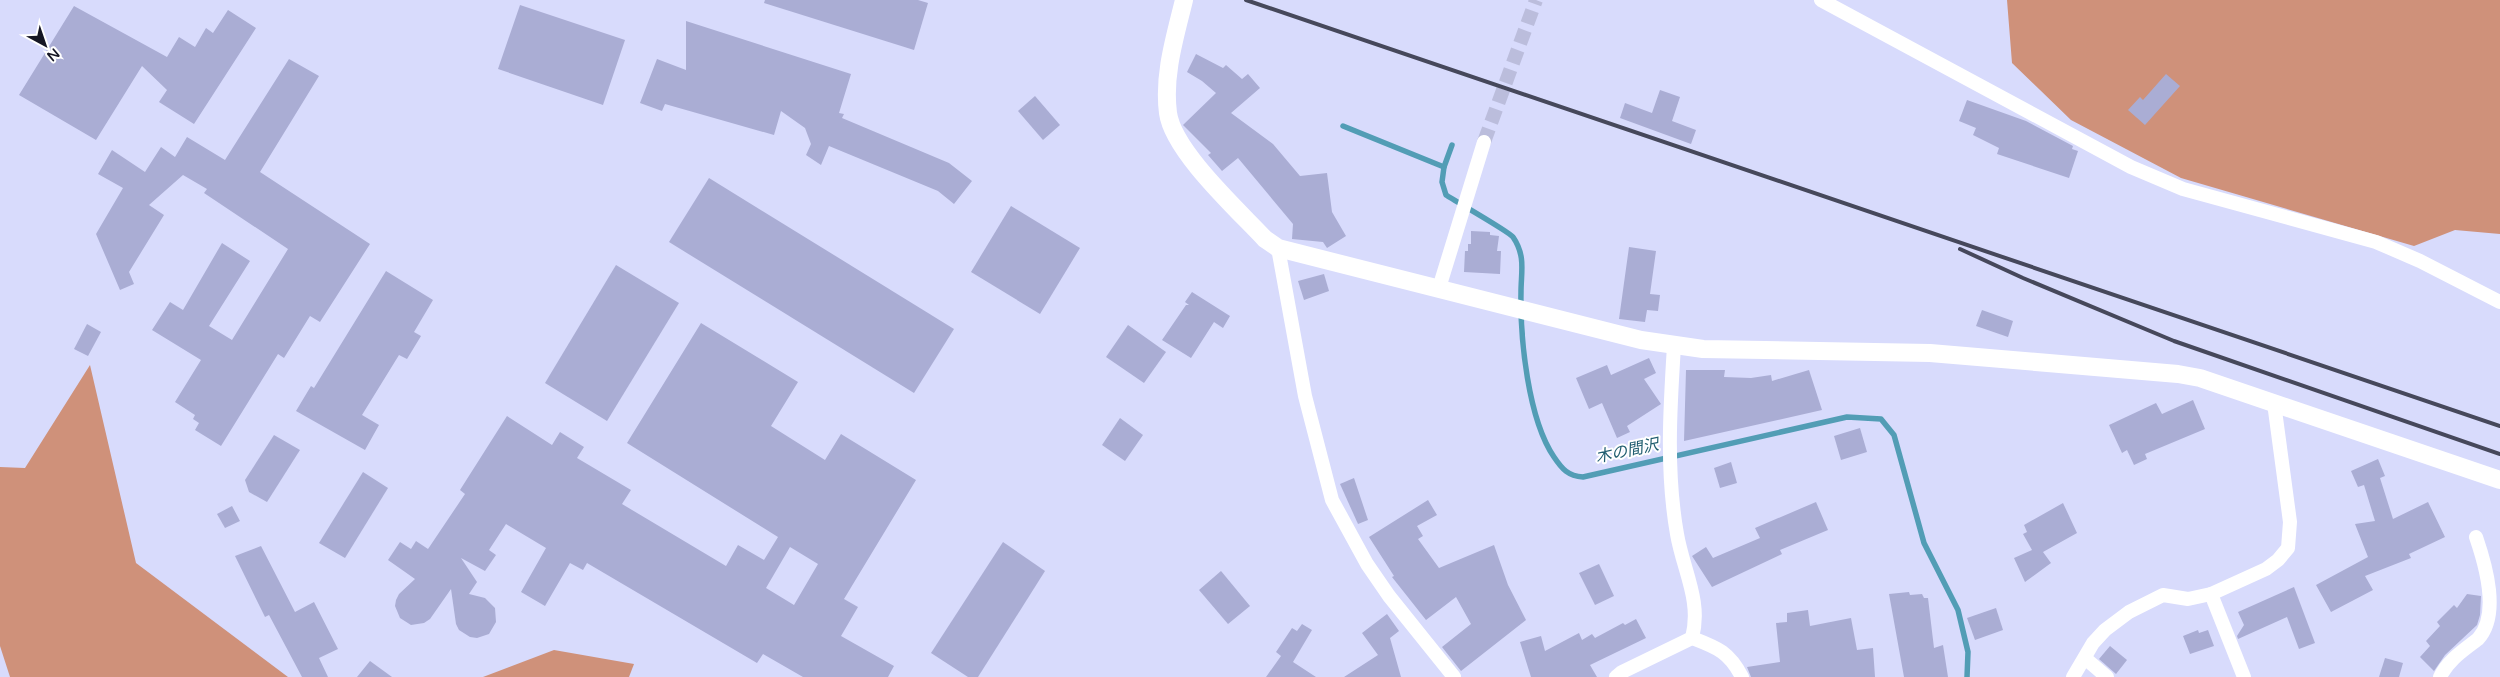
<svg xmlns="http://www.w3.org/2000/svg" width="2500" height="677" font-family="'Varela Round','Noto Sans JP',sans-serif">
	<rect width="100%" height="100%" fill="#d8dbfc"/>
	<!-- forest -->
	<g fill="#cf917a">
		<path d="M2007,0H2500V234L2455,230L2414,246L2181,178L2071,120L2012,63Z"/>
		<path d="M90,365L136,563L288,677H10L0,646V467L25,468Z"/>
		<path d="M554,650L634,664L629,677H483Z"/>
	</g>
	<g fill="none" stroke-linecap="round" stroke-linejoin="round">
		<!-- stream -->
		<g stroke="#529db5" stroke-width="5.5">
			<path d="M1343,126L1444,167L1442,182L1446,195C1455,201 1510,232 1513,237C1526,256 1521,272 1521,292C1520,338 1528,419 1554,457C1562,469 1568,476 1583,477L1847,417L1881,419L1894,435L1924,543L1958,610L1968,652L1967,677"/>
			<path d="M1444,167L1452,145"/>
		</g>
	</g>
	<!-- building -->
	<g fill="#aaadd4" fill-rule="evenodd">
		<path d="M765,0H918L928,3L914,50L764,3Z"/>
		<path d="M520,5L625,40L603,105L498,69Z"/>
		<path d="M74,6L167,57L179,37L195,47L206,28L213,33L228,10L256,28L194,124L159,102L167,90L142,66L96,140L19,95Z"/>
		<path d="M686,21L851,74L839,113L844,114L842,118L949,163L972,181L954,204L938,191L829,146L821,165L806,155L811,144L805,128L781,111L774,135L665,104L662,111L640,103L657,59L686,70Z"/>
		<path d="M1196,54L1223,68L1226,65L1242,79L1248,74L1260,88L1231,113L1273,144L1300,176L1327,173L1332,212L1346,236L1327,248L1323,242L1292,239L1293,224L1238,158L1222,171L1208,155L1211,153L1183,125L1216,93L1202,81L1187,72Z"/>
		<path d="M289,59L319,76L260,172L370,244L320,322L310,316L284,358L278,354L221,446L195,430L199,423L193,419L195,415L175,402L201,360L152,330L170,302L183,310L222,243L250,261L209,326L232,340L288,249L204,193L207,189L183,175L149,205L164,215L129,272L134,284L120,290L96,234L123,188L98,174L112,150L145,172L161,147L175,157L187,137L225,160Z"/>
		<path d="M2166,74L2180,86L2145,125L2128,110L2140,97L2143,100Z"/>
		<path d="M1660,90L1680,97L1672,121L1696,130L1691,144L1620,118L1625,103L1652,113Z"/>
		<path d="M1035,96L1060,125L1043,140L1018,111Z"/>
		<path d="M1967,100L2026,121L2073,146L2072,149L2078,151L2069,178L1997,154L1999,148L1973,135L1976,128L1959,121Z"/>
		<path d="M709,178L954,329L914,393L669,242Z"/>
		<path d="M1011,206L1080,248L1040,314L971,272Z"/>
		<path d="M1471,231L1490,232V235L1499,236L1497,251H1501L1500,274L1464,272L1465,251H1468V244H1471Z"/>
		<path d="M1629,247L1656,251L1650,294L1660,295L1658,311L1647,310L1645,322L1619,319Z"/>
		<path d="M616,265L679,303L607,421L545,383Z"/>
		<path d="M386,271L433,300L414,332L421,336L407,359L399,355L362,415L379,425L365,450L296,411L311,386L314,388Z"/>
		<path d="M1324,274L1329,291L1304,300L1298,281Z"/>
		<path d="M1192,292L1230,316L1223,328L1214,322L1191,358L1162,340L1186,305H1189L1185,302Z"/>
		<path d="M1982,310L2013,321L2008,337L1976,326Z"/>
		<path d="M701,323L798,382L771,426L825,460L841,434L916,480L844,599L858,607L841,636L894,666L888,677H803L763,654L757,663L587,563L583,570L570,563L545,606L521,592L546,548L506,524L489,550L496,555L485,571L461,558L477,582L469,594L485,598L495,608L496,622L489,634L477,638L470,637L459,630L456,624L451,589L430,619L424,623L411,625L400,618L395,606L396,600L399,594L415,579L388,560L400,542L411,549L416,541L428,549L465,494L460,490L507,416L552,445L560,432L584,447L577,458L631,490L622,504L726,566L738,545L764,560L778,537L627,443ZM790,547L818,564L794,605L766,588Z"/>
		<path d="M87,324L101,332L88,356L74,349Z"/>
		<path d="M1128,325L1166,352L1144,383L1106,357Z"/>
		<path d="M1649,358L1656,373L1644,379L1661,404L1627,426L1630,432L1617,438L1602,403L1589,409L1576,378L1607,365L1611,375Z"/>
		<path d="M1686,370H1725L1724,377L1751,378L1771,375L1772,381L1809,370L1822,410L1684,441Z"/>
		<path d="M2193,400L2205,429L2145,454L2147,459L2134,465L2127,450L2122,453L2109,425L2156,403L2162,414Z"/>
		<path d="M1120,418L1143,435L1125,461L1102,445Z"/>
		<path d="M1860,428L1867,452L1841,460L1834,436Z"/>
		<path d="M274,435L300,450L267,502L249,492L245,480Z"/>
		<path d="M2378,459L2385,476L2380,478L2393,519L2428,502L2445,537L2409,554L2411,558L2365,576L2373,590L2331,612L2316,585L2368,557L2355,524L2375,521L2364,485L2358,487L2351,471Z"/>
		<path d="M1731,462L1737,483L1720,488L1714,468Z"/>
		<path d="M363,472L388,488L345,558L319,543Z"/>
		<path d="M1354,478L1368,520L1358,524L1340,484Z"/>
		<path d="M1428,500L1437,515L1417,526L1423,536L1418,539L1439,568L1494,545L1508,585L1526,620L1461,671L1442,647L1471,624L1456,597L1426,620L1392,577L1394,576L1369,537Z"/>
		<path d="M1816,502L1828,530L1780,550L1782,554L1712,587L1692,556L1706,547L1713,558L1760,538L1755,528Z"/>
		<path d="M2063,503L2077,533L2043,552L2051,563L2025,582L2014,558L2032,550L2023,534L2027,532L2024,525Z"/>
		<path d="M232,506L240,521L225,528L217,514Z"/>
		<path d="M1003,542L1045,571L978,677H968L931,653Z"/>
		<path d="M261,546L295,612L314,602L338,649L319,658L328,677H302L269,615L265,617L235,556Z"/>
		<path d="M1599,564L1614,596L1595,605L1579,573Z"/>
		<path d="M1221,571L1250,606L1228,624L1199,590Z"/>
		<path d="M2294,587L2315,643L2299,649L2287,617L2238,639L2237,636L2244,625L2238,612Z"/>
		<path d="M1909,592L1910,595L1922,594L1924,598H1928L1934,648L1943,645L1948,677H1904L1889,594Z"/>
		<path d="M2467,594L2481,596L2480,615L2477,625L2445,655L2434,671L2420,657L2430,646L2426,641L2440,626L2437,622L2454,605L2457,608Z"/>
		<path d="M1996,608L2003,630L1975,640L1967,618Z"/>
		<path d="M1808,610L1810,626L1851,618L1857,650L1873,648L1875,677H1751L1747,667L1780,662L1776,623L1787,622V613Z"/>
		<path d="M1387,614L1399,631L1390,638L1401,677H1344L1378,655L1362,633Z"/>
		<path d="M1636,619L1646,638L1590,665L1597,677H1531L1520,642L1541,636L1545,651L1579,633L1582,640L1592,634L1595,638L1623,623L1625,625Z"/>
		<path d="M1302,624L1312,630L1293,662L1316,677H1266L1281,656L1276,652L1292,628L1297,631Z"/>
		<path d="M2198,630L2199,633L2208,630L2214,646L2190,654L2183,636Z"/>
		<path d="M2110,646L2127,660L2116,674L2099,659Z"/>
		<path d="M2385,658L2403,663L2399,677H2379Z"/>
		<path d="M370,661L392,677H357Z"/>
	</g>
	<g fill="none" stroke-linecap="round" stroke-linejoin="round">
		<!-- minor-tunnel -->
		<path stroke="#bbbddc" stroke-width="14" stroke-dasharray="14 7" stroke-linecap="butt" d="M1484,142L1536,0"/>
		<!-- minor -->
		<g stroke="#fff" stroke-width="14">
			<path d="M1821,0L2131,167L2183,189L2376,242L2420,261L2500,302"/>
			<path d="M1278,248L1305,396L1332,500L1367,564L1389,596L1454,677"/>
			<path d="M1439,288L1484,142"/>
			<path d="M1674,346C1670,408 1666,472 1677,534C1683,570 1702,601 1692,638"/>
			<path d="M2211,594L2244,677"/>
			<path d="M2086,659L2107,677"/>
			<path d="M1616,677L1622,672L1692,638C1718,648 1729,652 1742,677"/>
			<path d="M2073,677L2093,643L2105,630L2129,612L2163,595L2188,599L2211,594L2266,569L2278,560L2288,548L2290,522L2274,403"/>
			<path d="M2440,677C2448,660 2464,650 2478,639C2500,615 2486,566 2476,537"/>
		</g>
		<!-- tertiary -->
		<path stroke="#fff" stroke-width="18" d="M1184,0C1175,37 1163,75 1168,113C1173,151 1238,210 1265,239L1278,248L1641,340L1703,349L1930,353L2178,374L2200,378L2500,480"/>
		<!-- rail -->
		<g stroke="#46485b" stroke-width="4">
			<path d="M1246,0L2500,426"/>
			<path d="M1960,249L2023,278L2174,341L2500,454"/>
		</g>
	</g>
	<g text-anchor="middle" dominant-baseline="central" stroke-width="4" stroke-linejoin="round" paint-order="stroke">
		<!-- water labels -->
		<g font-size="16" font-style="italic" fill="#205d6f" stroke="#fff">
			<text transform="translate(1627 451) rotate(-12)">木の間沢</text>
		</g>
	</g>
	<!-- north arrow -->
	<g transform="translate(45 45) rotate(140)" stroke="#ffffff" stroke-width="4" paint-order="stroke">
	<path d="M0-4L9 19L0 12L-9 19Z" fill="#151624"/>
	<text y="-8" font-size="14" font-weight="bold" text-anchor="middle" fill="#151624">N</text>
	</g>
</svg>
